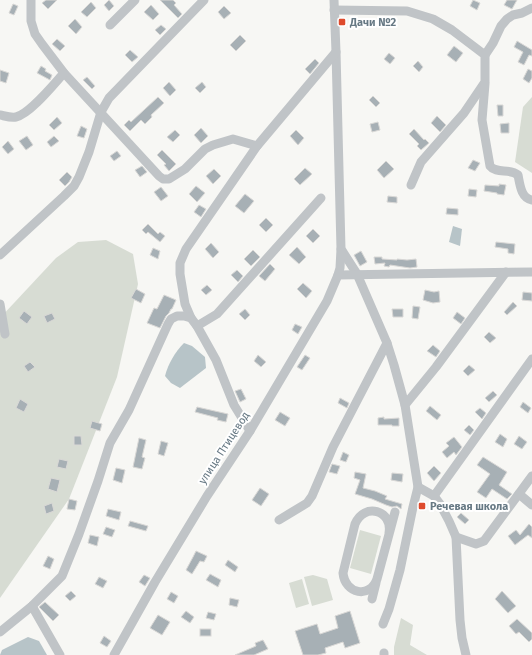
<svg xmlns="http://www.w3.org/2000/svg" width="532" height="655" font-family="'Fira Sans',sans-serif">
	<rect width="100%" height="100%" fill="#f7f7f4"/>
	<!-- green -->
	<g fill="#d7dcd3">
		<path d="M532,97V173L515,162L523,107Z"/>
		<path d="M106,240L133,254L138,284L117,377L69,499L0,598V318L56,258L78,242Z"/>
		<path d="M360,530L381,536L371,574L350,568Z"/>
		<path d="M313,575L327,579L333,600L312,606L304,577Z"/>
		<path d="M302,579L309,604L296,608L289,583Z"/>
		<path d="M401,618L413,625L410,645L427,655H432H394V647Z"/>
	</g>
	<!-- water -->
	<g fill="#b7c4c8">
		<path d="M453,226L462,229L460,246L449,242Z"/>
		<path d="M184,343L192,346L205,357L206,368L180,388L171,383L165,376C168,364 175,352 184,343Z"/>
		<path d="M28,637L39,641L47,655H0L2,650Z"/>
	</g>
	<!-- building -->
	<g fill="#a7b0b5" stroke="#d9d8d6">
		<path d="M46,0H57L48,9L42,3Z"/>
		<path d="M109,0L114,6L109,11L104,5Z"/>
		<path d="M160,0H173L176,3L174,5L182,14L178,18Z"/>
		<path d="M473,0L480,3L477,10L470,6Z"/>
		<path d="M507,0H517L512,9L504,5Z"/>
		<path d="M91,2L96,8L87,17L81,12Z"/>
		<path d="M13,4L18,6L14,15L9,13Z"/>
		<path d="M151,5L159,14L153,20L144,12Z"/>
		<path d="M224,6L231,13L224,19L218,12Z"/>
		<path d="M75,19L82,27L76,34L68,26Z"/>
		<path d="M161,25L166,29L160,35L155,30Z"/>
		<path d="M240,35L246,41L236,51L230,45Z"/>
		<path d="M57,39L65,46L60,51L52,44Z"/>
		<path d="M517,41L532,50V56L529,55L524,65L518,62L523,52L514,47Z"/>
		<path d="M454,46L463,53L456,62L447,55Z"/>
		<path d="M130,50L138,57L132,62L125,55Z"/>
		<path d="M389,53L395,58L390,64L384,59Z"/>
		<path d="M315,59L319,63L310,74L305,69Z"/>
		<path d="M418,61L423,67L419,72L413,66Z"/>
		<path d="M41,66L46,69L45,71L52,75L50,80L37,73Z"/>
		<path d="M528,69L532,71V78L529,83L523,79Z"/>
		<path d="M0,70L9,73L6,83L0,81Z"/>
		<path d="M87,77L95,86L92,89L83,80Z"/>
		<path d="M169,82L176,90L170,96L163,88Z"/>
		<path d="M202,82L206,87L200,93L195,88Z"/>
		<path d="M373,96L380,103L376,107L369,100Z"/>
		<path d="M158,97L164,103L151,115L152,117L145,124L141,120L130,131L124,125L129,120L131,122Z"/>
		<path d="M497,105H503V116H498Z"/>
		<path d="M437,116L446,125L440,132L431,123Z"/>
		<path d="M57,117L62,123L54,130L49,125Z"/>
		<path d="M378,122L380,130L372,132L370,124Z"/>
		<path d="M509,123V133H501L500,124Z"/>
		<path d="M81,126L87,129L84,138L77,136Z"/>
		<path d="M201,128L208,136L201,143L194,135Z"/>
		<path d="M414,129L424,140L425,139L429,143L421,150L417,146L419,144L409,134Z"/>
		<path d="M175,130L180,135L173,142L167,137Z"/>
		<path d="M296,130L304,138L298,145L290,136Z"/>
		<path d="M27,136L33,145L26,150L19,141Z"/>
		<path d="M54,136L59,141L51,147L47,142Z"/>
		<path d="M8,141L14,149L8,154L2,147Z"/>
		<path d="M162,150L176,164L169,171L164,165L166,164L157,155Z"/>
		<path d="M117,151L121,156L114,161L110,156Z"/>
		<path d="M473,160L480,163L475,171L468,168Z"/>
		<path d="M386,161L394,169L384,178L377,170Z"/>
		<path d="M142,166L147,172L140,177L135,170Z"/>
		<path d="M305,168L312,174L300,185L294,179Z"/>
		<path d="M214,169L221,176L213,184L206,176Z"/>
		<path d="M67,172L72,177L69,182L65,186L59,180Z"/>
		<path d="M499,184L506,185L504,195L497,194V193L484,191L485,185L499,186Z"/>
		<path d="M196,186L205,193L197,202L189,194Z"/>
		<path d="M161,187L168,196L161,201L154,192Z"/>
		<path d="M469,189L477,190L476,197L468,196Z"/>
		<path d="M245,194L254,201L244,213L235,206Z"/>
		<path d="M388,196L397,197V203L387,202Z"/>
		<path d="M199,205L206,209L201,217L194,212Z"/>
		<path d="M447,208L458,209V215L446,214Z"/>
		<path d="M266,218L273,225L266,232L259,225Z"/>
		<path d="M148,224L158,234L160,232L165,236L160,242L148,232L146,234L142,230Z"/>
		<path d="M313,229L320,236L313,243L306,236Z"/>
		<path d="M496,242L515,244L514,254L508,253V249L495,247Z"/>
		<path d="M211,243L219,252L213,258L205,249Z"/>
		<path d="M297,247L306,257L299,264L289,255Z"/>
		<path d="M153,248L160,251L158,259L150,255Z"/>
		<path d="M253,250L260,257L251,266L244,259Z"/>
		<path d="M361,251L367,262L360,266L354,255Z"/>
		<path d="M374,257H382V259L397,260V259L407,260L416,259L417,267L410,268L390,265L389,267L384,266L385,263L375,264Z"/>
		<path d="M270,264L275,269L265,281L259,276Z"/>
		<path d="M237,270L243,276L238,282L231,275Z"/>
		<path d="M303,283L312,291L306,298L297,289Z"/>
		<path d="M207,285L212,290L206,295L201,290Z"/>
		<path d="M136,289L145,294L141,303L131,298Z"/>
		<path d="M425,290L434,292L439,291L440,302L433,303L423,300Z"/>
		<path d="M523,292L532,293V301L522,300Z"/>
		<path d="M164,295L176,300L172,309H171L169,313L166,316L160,328L147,323L154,308L157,309Z"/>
		<path d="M513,302L517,306L507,315L504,312Z"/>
		<path d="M413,306L420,307L418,319L412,318Z"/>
		<path d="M245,309L250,315L245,320L239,314Z"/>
		<path d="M392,309H403V317H393Z"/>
		<path d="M24,311L32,317L27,324L19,318Z"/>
		<path d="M457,312L465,318L461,324L453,318Z"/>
		<path d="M52,313L55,319L47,323L44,316Z"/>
		<path d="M295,324L302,327L298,334L292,330Z"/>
		<path d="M489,332L496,338L490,343L484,337Z"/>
		<path d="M433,345L440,351L436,357L427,351Z"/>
		<path d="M258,355L266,362L261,367L254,361Z"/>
		<path d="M305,355L310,358L302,370L297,367Z"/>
		<path d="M30,362L35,367L28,372L24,366Z"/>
		<path d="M469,365L475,370L468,376L463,371Z"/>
		<path d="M241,389L246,399L240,402L235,391Z"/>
		<path d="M493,391L497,395L489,402L485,398Z"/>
		<path d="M340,398L349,403L347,408L338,403Z"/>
		<path d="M20,399L28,404L24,412L16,408Z"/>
		<path d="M523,402L531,408L528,413L520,407Z"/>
		<path d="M430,406L441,415L437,420L426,411Z"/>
		<path d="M197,407L228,414L226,422L217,420L218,418L195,412Z"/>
		<path d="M480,408L486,413L482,419L475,412Z"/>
		<path d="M280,412L290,418L285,426L275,420Z"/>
		<path d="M384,417V419L399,418V426H392V425H378V418Z"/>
		<path d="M92,421L102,424L100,431L90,428Z"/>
		<path d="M469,425L474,430L470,435L464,430Z"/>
		<path d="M500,434L507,439L503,447L495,442Z"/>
		<path d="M74,436H81L82,445H74Z"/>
		<path d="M519,436L527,442L522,449L514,444Z"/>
		<path d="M454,437L462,447L456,455L454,452L447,458L442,452L449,446L446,443Z"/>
		<path d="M139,438L146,440L142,457L145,458L142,469L133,467Z"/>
		<path d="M161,441L168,443L164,456L158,454Z"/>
		<path d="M343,452L349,455L346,462L340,460Z"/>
		<path d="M483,457L507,472L499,485L512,494L507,499L492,489L486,498L477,492L490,474L477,465Z"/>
		<path d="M59,459L68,461L66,469L57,467Z"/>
		<path d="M332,464L340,466L337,474L329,472Z"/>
		<path d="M434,466L441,473L434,481L427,473Z"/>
		<path d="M116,468L125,470L122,483L113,480Z"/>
		<path d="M355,472L366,474L363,488L375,491L387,496L385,499L402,504L401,509L397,506L392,507L386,505L372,499L355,494L360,480L354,478Z"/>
		<path d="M392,473L403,474L402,482L391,480Z"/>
		<path d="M51,478L60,480L57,492L48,489Z"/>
		<path d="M260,488L269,494L261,506L252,500Z"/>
		<path d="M69,499L77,501L75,510L67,509Z"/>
		<path d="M52,503L54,511L46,514L44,506Z"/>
		<path d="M108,509L121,512L119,520L106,516Z"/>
		<path d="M461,513L469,520L465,524L457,517Z"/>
		<path d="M130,521L148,526L146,531L128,526Z"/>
		<path d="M529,524L532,527V538L528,535L515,545L508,536L516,530L520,535Z"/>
		<path d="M106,527L115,530L112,537L103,534Z"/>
		<path d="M90,535L99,537L97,546L88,543Z"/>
		<path d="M196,551L207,556L204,562L200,561L192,574L186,570L193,557Z"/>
		<path d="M48,556L54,559L50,569L43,566Z"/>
		<path d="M228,560L238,567L235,572L225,565Z"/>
		<path d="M210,574L221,580L218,587L206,580Z"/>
		<path d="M144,575L150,578L145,586L139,582Z"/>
		<path d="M99,577L107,581L103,588L95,584Z"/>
		<path d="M71,591L76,596L70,601L65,596Z"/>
		<path d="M502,591L516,606L508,613L495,599Z"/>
		<path d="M171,592L178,596L174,603L167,599Z"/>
		<path d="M230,598L239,600L237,607L229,605Z"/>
		<path d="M45,602L59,615L53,621L39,607Z"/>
		<path d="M186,611L194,617L190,623L181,617Z"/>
		<path d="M350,611L360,643L345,648L343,642L325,648L326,653L318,655H303L295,631L317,624L320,634L338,628L335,616Z"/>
		<path d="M208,612L216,614L214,620L206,618Z"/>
		<path d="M158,615L170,622L162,635L150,628Z"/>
		<path d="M517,619L532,633V639L529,642L519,632L516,634L509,626Z"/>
		<rect x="200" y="629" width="11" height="7"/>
		<path d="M104,636L111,641L107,647L100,643Z"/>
		<path d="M263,640L268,649L254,655H235L256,646L255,643Z"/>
	</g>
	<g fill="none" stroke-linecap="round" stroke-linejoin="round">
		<!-- minor -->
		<g stroke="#c0c4c7" stroke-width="9">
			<path d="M31,0V21L35,34L42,44L64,73L159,176L163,179H169L185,169L205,149L213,145L233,139L257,146"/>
			<path d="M334,0L336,52L341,249L357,274L387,343L394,365L405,405L418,487L413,507L400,570L389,609L383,624"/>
			<path d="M334,10L407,11L433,19L452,30L485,55V82L464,113L421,162L411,185"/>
			<path d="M110,25L135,0"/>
			<path d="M485,55L493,43L501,26L507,19L513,15L522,13L532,8"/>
			<path d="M485,84L482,120L490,166C496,174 510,168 518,175C520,185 521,198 532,200"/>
			<path d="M0,115C5,116 11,118 16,117C30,114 54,84 64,73"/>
			<path d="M0,255L64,196L74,186L79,177L89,152L101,112L109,98L204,0"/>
			<path d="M338,275L532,272"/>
			<path d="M0,304L5,334"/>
			<path d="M191,318L185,304L180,274V263L186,249L257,146L336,52"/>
			<path d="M197,326L217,314L321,198"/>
			<path d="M405,405L436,367L506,272"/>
			<path d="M418,487L434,496L440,504L449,521L456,537L460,620L462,638L466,655"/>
			<path d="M519,494L532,505"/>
			<path d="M434,496L532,359"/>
			<path d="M279,520L307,503L312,496L333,447L387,343"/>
			<path d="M389,533C393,510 364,502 355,524L343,573C345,594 370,599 377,579L395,512"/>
			<path d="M456,537L476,544L484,541L532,476"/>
			<path d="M372,599L376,583"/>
			<path d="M32,606L60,655"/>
			<path d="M0,632L32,606L62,576L79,534L98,481L110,443L129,410L168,324L171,319L177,316H184L191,318L197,326L216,360L234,405L250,431"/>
			<path d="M114,655L155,582L207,496L250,431L327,301L338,275L340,268L341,249"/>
			<path d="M384,655V653"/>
		</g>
	</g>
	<!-- markers -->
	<g fill="#de4b2d" stroke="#fff" stroke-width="1.5">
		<rect x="338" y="18" width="8" height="8" rx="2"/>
		<rect x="418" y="502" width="8" height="8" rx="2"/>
	</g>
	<g text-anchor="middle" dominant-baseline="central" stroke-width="4" stroke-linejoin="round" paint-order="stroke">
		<!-- poi labels -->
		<g font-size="11" font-weight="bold" fill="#677984" stroke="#fff" text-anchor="start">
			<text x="350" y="22">Дачи №2</text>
			<text x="430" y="506">Речевая школа</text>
		</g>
		<!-- street labels -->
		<g font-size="11" fill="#677984" stroke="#fff">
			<text transform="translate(224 448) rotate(-57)">улица Птицевод</text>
		</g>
	</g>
</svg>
